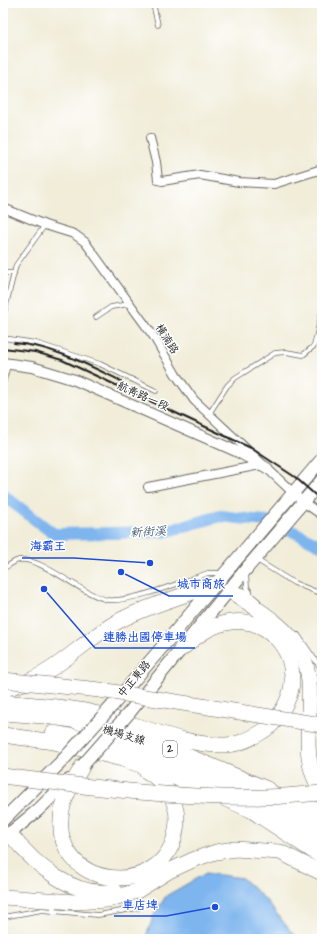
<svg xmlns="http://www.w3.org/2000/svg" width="325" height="942" font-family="'Architects Daughter','LXGW WenKai TC',sans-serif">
	<rect width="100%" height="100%" fill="#fff"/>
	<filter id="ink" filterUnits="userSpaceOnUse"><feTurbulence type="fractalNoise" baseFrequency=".025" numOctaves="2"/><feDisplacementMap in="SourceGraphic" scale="8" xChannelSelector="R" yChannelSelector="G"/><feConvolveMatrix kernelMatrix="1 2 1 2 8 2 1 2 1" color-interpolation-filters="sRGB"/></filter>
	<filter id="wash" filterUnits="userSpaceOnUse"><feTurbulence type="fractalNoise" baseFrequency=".012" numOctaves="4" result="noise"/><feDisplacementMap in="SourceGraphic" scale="16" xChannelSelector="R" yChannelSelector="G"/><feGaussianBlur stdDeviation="0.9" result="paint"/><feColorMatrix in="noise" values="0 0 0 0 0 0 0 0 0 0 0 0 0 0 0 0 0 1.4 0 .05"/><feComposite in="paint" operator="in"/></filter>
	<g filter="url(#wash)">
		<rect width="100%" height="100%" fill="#f1edd9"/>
		<!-- water -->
		<path fill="#7eb5ee" stroke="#4d6885" d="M206,873L242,878L265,899L297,939H145L154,915L166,896Z"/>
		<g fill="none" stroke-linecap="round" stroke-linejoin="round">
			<!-- river -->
			<path stroke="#7eb5ee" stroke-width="12" d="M3,495L54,534L164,532L220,516L274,522L322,546"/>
		</g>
	</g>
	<g filter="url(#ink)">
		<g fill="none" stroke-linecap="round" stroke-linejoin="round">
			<!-- service casing -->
			<g stroke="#67655e" stroke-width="5.5">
				<g id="service">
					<path d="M148,3L154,8L158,25"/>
					<path d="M3,273H14"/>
					<path d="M3,317L16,265L45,225"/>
					<path d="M96,317L111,307L129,304"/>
					<path d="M3,338L36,343L100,364L156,391"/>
					<path d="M3,350L4,364L7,369L3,384"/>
					<path d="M209,414L227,386L235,378L275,353L286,352L303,355L314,346L322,311"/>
					<path d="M257,560L294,583L322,594"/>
					<path d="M3,569C8,566 14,561 19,560C42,557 82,595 108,600C129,603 187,580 208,573H222"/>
					<path d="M246,574L247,587L250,592"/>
					<path d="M235,589C246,588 250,595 258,601"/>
					<path d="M298,635L322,670"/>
					<path d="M3,917L42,910L98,915L138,908"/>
				</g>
			</g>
			<!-- minor casing -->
			<g stroke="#67655e" stroke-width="10">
				<g id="minor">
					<path d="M150,138L156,162L158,180L162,181L200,175L239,182L274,184L322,169"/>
					<path d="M3,208L45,225L74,234L85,242L154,337L176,375L194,400L303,502L322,515"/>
					<path d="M148,487L261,465"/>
				</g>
			</g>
			<!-- tertiary casing -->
			<g stroke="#67655e" stroke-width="12">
				<path id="tertiary" d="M3,363L32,367L75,380L238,452L267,468"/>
			</g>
			<!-- secondary casing -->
			<g stroke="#67655e" stroke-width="14">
				<g id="secondary">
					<path d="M112,706L322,459"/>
					<path d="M129,713L247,568L322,480"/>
					<path d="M3,820L63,760"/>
					<path d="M3,839L38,810L69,780"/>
				</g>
			</g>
			<!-- motorway casing -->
			<g stroke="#67655e" stroke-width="16">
				<g id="motorway">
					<path d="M229,590C253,607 286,624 301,652C323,694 292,750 322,792"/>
					<path d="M3,689C53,679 76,645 117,622C147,605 183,597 214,584"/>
					<path d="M3,702C32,705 62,706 90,712C131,721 185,747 226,745C237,745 250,739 260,733C265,730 270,727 274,722C283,711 292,695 292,681C293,646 266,618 231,622C211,624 196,637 181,649"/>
					<path d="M3,713L44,716L72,720L173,750L267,789L322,828"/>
					<path d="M53,733C119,744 187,764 247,794C273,806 298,824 322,841"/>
					<path d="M3,735L54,742L122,759L165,773L251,810L322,857"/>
					<path d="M83,765C76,778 67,791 63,806C42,892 174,906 177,820C177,799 164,781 146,771"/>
					<path d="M294,797L322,814"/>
					<path d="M10,834C34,864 73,899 115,891"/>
					<path d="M3,897L75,902L107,900L137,891L169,871L195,859L216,852L235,849L280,852L322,873"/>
				</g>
			</g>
			<!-- service -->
			<use href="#service" stroke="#fff" stroke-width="4"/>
			<!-- minor -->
			<use href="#minor" stroke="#fff" stroke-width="8"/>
			<!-- tertiary -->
			<use href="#tertiary" stroke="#fff" stroke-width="10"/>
			<!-- secondary -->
			<use href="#secondary" stroke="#fff" stroke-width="12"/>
			<!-- motorway -->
			<use href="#motorway" stroke="#fff" stroke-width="15"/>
			<!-- rail -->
			<g stroke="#1c1c1c" stroke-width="2">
				<path d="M14,343C53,346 86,364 121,381"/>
				<path d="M3,348L35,352L62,360L251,448L295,477L322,501"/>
			</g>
			<!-- secondary-bridge casing -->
			<g stroke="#67655e" stroke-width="14" stroke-linecap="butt">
				<g id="secondary-bridge">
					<path d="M63,760L112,706"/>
					<path d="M83,765L129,713"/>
				</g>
			</g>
			<!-- motorway-bridge casing -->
			<g stroke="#67655e" stroke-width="16" stroke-linecap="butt">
				<g id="motorway-bridge">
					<path d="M3,680L100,690L322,725"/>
					<path d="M3,776C90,787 177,799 264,797C283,797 303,794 322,793"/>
				</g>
			</g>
			<!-- secondary-bridge -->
			<use href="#secondary-bridge" stroke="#fff" stroke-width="12"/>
			<!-- motorway-bridge -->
			<use href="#motorway-bridge" stroke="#fff" stroke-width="15"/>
		</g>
	</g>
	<g text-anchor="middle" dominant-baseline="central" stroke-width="3" stroke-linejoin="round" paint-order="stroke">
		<!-- shield labels -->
		<rect fill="#fff" stroke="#606060" stroke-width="1" x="163" y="741" width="14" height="16" rx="3"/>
		<g font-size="10" font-weight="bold" fill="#1c1c1c">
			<text x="170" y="749">2</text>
		</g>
		<!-- street labels -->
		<g font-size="11" fill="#1c1c1c" stroke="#fff">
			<text transform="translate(167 339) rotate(58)">橫湳路</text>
			<text transform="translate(143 396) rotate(24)">航青路一段</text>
			<text transform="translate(134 679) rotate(-50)">中正東路</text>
			<text transform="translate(124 735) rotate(16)">機場支線</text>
		</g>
		<!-- water labels -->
		<g font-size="12" font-style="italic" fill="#435970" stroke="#fff">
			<text transform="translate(148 532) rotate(-3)">新街溪</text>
		</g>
	</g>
	<!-- callouts -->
	<path fill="none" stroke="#1d4ed8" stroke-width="1.5" d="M150 563L74 558H22M121 572L169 596H233M44 589L95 648H195M215 907L166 916H114"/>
	<g fill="#1d4ed8" stroke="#fff" stroke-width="1.5">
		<circle cx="150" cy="563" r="4"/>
		<circle cx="121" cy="572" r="4"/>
		<circle cx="44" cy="589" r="4"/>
		<circle cx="215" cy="907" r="4"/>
	</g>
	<g font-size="12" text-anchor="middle" font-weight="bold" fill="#1d4ed8" stroke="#fff" stroke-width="3" stroke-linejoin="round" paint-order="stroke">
		<text x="48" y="550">海霸王</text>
		<text x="201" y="588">城市商旅</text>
		<text x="145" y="641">連勝出國停車場</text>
		<text x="140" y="909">車店埤</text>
	</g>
	<!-- margin -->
	<rect width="325" height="942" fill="none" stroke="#fff" stroke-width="16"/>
</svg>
